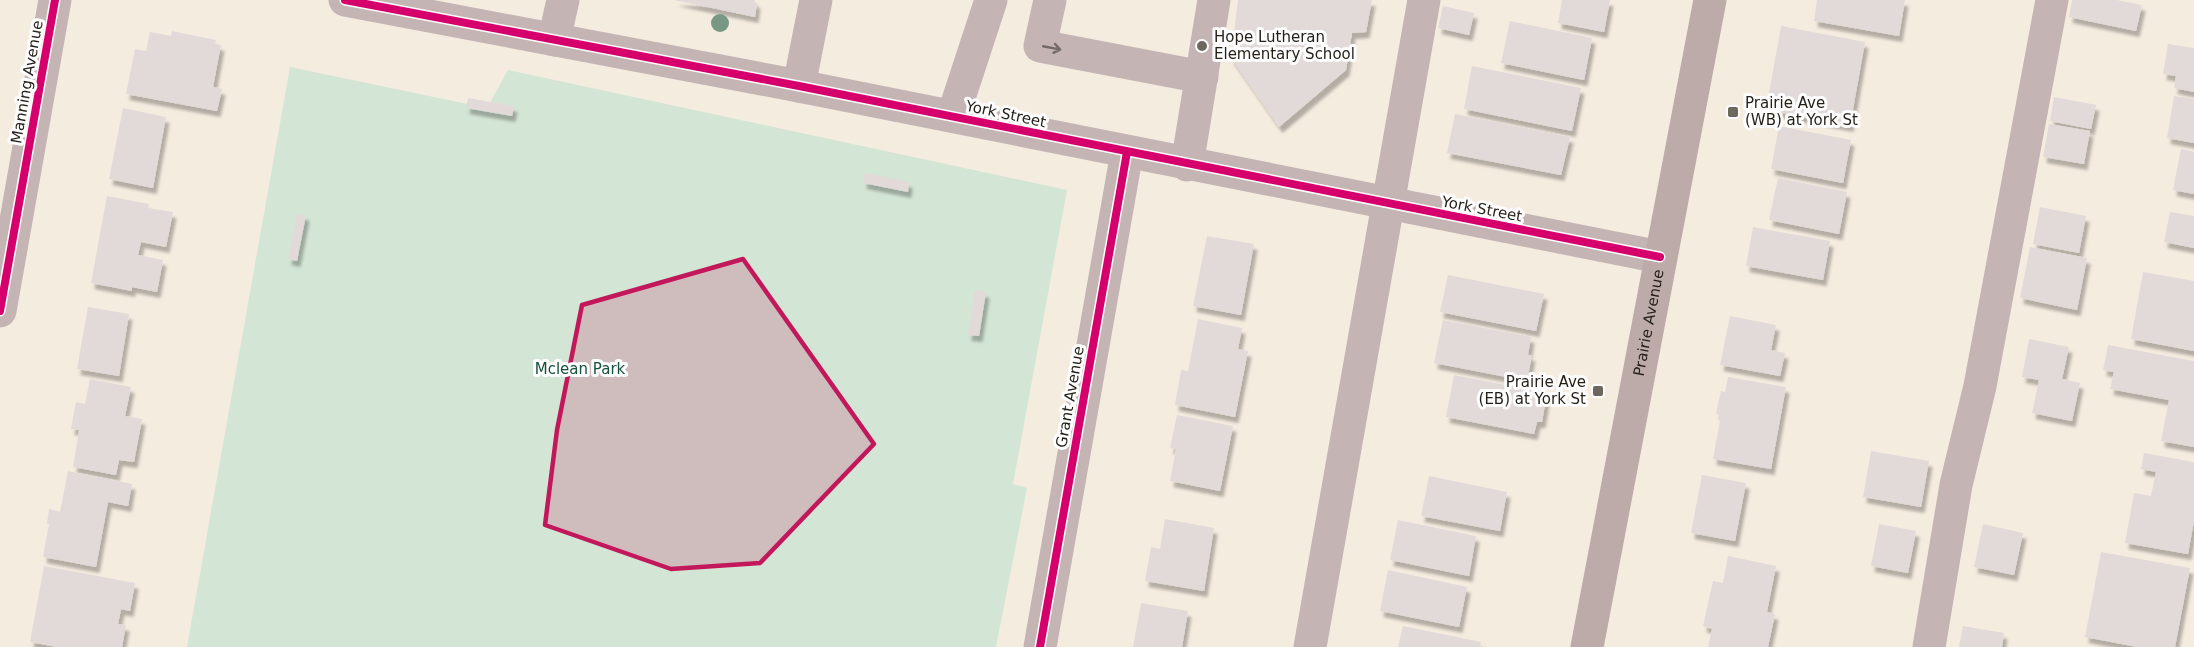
<svg xmlns="http://www.w3.org/2000/svg" width="2194" height="647" font-family="'DejaVu Sans',sans-serif">
	<defs>
		<filter id="shadow"><feDropShadow dx="3.5" dy="6" stdDeviation="1.5" flood-color="#0004"/></filter>
	</defs>
	<rect width="100%" height="100%" fill="#f5ece0"/>
	<!-- green -->
	<path fill="#d3e5d5" d="M290,67L487,108L508,70L1067,190L1013,484L1027,488L996,647H187Z"/>
	<!-- building -->
	<g fill="#e1dad8" filter="url(#shadow)">
		<path d="M674,0H755L754,2L757,3L755,17Z"/>
		<path d="M1238,0H1372L1366,32L1352,33L1346,70L1279,127L1231,58Z"/>
		<path d="M1562,0H1610L1604,32L1558,23Z"/>
		<path d="M1817,0H1905L1899,36L1814,21Z"/>
		<path d="M2072,0H2117L2142,5L2136,31L2069,17Z"/>
		<path d="M1443,6L1474,13L1469,35L1438,28Z"/>
		<path d="M1510,21L1592,38L1584,80L1501,63Z"/>
		<path d="M1781,26L1865,42L1850,126L1766,110Z"/>
		<path d="M172,31L216,40L215,44L221,45L213,87L222,89L217,111L126,94L135,49L146,51L150,32L171,36Z"/>
		<path d="M2168,44L2194,48V92L2174,88L2176,76L2163,74Z"/>
		<path d="M1472,66L1581,88L1572,131L1464,109Z"/>
		<path d="M2174,96L2194,99V143L2167,138Z"/>
		<path d="M2054,97L2096,105L2091,129L2050,121Z"/>
		<path d="M468,98L514,106L512,116L466,108Z"/>
		<path d="M123,108L166,117L153,188L109,179Z"/>
		<path d="M1455,114L1570,137L1561,175L1447,153Z"/>
		<path d="M2049,124L2090,131L2084,164L2043,157Z"/>
		<path d="M1779,126L1851,140L1843,183L1771,169Z"/>
		<path d="M2181,149L2194,152V194L2173,190Z"/>
		<path d="M865,173L909,182L908,192L863,183Z"/>
		<path d="M1778,178L1847,192L1839,234L1769,220Z"/>
		<path d="M107,196L149,204L148,208L173,212L166,247L141,242L138,255L163,260L157,292L132,287V291L91,283Z"/>
		<path d="M2040,207L2086,216L2079,253L2033,244Z"/>
		<path d="M2170,212L2194,216V248L2164,242Z"/>
		<path d="M297,213L306,215L297,261L288,259Z"/>
		<path d="M1753,227L1830,241L1823,280L1746,266Z"/>
		<path d="M1207,236L1254,244L1241,315L1193,306Z"/>
		<path d="M2030,247L2087,258L2077,310L2020,298Z"/>
		<path d="M2143,272L2194,281V351L2131,339Z"/>
		<path d="M1448,275L1544,294L1536,331L1440,312Z"/>
		<path d="M975,290L986,292L979,336L968,335Z"/>
		<path d="M88,307L129,314L119,376L77,369Z"/>
		<path d="M1730,316L1776,325L1771,350L1785,353L1780,376L1720,365Z"/>
		<path d="M1198,319L1242,328L1238,349L1248,351L1235,417L1175,405L1181,370L1188,371Z"/>
		<path d="M1443,320L1531,337L1528,355H1532L1527,381L1434,363Z"/>
		<path d="M2029,339L2069,347L2062,379L2080,383L2072,421L2032,413L2039,380L2022,377Z"/>
		<path d="M2108,345L2194,361V447L2161,441L2169,400L2110,389L2114,372L2103,370Z"/>
		<path d="M1454,375L1547,393L1542,422H1537L1534,434L1446,417Z"/>
		<path d="M1728,377L1786,387L1771,469L1713,459L1721,415L1716,414L1721,391L1725,392Z"/>
		<path d="M90,379L131,387L125,416L142,419L134,462L119,460L116,475L73,467L79,430L71,429L76,402L85,404Z"/>
		<path d="M1177,415L1233,426L1220,491L1170,481L1176,449L1170,448Z"/>
		<path d="M1871,451L1929,461L1921,507L1863,497Z"/>
		<path d="M2144,453L2194,462V521L2188,554L2125,543L2134,493L2151,496L2156,472L2141,469Z"/>
		<path d="M68,471L132,484L128,506L108,502L96,567L43,557L49,524H47L49,509L60,512Z"/>
		<path d="M1702,475L1746,483L1735,541L1691,533Z"/>
		<path d="M1429,476L1507,492L1500,531L1421,516Z"/>
		<path d="M1165,519L1214,528L1204,591L1145,581L1151,547L1160,549Z"/>
		<path d="M1398,520L1476,536L1469,576L1390,560Z"/>
		<path d="M1879,524L1916,531L1908,573L1871,566Z"/>
		<path d="M1983,524L2023,533L2014,575L1974,567Z"/>
		<path d="M2101,552L2190,568L2175,647H2137L2085,637Z"/>
		<path d="M1728,556L1776,566L1767,612L1775,614L1768,647H1708L1712,629L1703,626L1713,581L1723,583Z"/>
		<path d="M44,566L135,583L130,611L121,609L118,624L126,625L122,647H57L30,642Z"/>
		<path d="M1388,570L1467,587L1459,627L1380,611Z"/>
		<path d="M1141,603L1188,611L1182,647H1133Z"/>
		<path d="M1403,626L1481,642L1480,647H1398Z"/>
		<path d="M1963,626L2004,633L2002,647H1959Z"/>
	</g>
	<g fill="none" stroke-linecap="round" stroke-linejoin="round">
		<!-- minor -->
		<g stroke="#c4b5b4" stroke-width="33">
			<path d="M345,0L799,86L1660,257"/>
			<path d="M1050,0L1040,46L1202,77"/>
			<path d="M554,40L563,0"/>
			<path d="M799,86L816,0"/>
			<path d="M953,116L991,0"/>
			<path d="M1187,165L1214,0"/>
			<path d="M0,311L55,0"/>
			<path d="M1040,647L1127,152"/>
			<path d="M1310,647L1424,0"/>
			<path d="M1929,647L1956,485L1980,386L2052,0"/>
		</g>
		<!-- major -->
		<path stroke="#bdabaa" stroke-width="33" id="s1" d="M1587,647L1710,0"/>
		<!-- cycleway casing -->
		<g stroke="#fdfdfd" stroke-width="11">
			<g id="cycleway">
				<path d="M345,0L799,86L1660,257"/>
				<path d="M0,311L55,0"/>
				<path d="M1040,647L1127,152"/>
			</g>
		</g>
		<!-- cycleway -->
		<use href="#cycleway" stroke="#d6006c" stroke-width="8"/>
	</g>
	<!-- trees -->
	<circle fill="#799785" cx="720" cy="23" r="9"/>
	<!-- one-way arrows -->
	<defs><path id="oneway-shaft" d="M-6 0H5M1.5-3L5.5 0L1.5 3" fill="none" stroke-width="1.6" stroke-linecap="round" stroke-linejoin="round" transform="scale(1.5)"/></defs>
	<use stroke="#746a66" href="#oneway-shaft" transform="translate(1052 48) rotate(11)"/>
	<!-- marked area -->
	<path fill="#c2185b" fill-opacity="0.2" stroke="#c2185b" stroke-width="4.5" stroke-linejoin="round" d="M743,259L874,444L760,563L671,569L545,525L557,430L582,305Z"/>
	<!-- markers -->
	<g fill="#6d675d" stroke="#fdfdfd" stroke-width="2">
		<circle cx="1202" cy="46" r="6"/>
		<rect x="1727" y="106" width="12" height="12" rx="3"/>
		<rect x="1592" y="385" width="12" height="12" rx="3"/>
	</g>
	<g text-anchor="middle" dominant-baseline="central" stroke-width="6" stroke-linejoin="round" paint-order="stroke">
		<!-- poi labels -->
		<g font-size="15" fill="#241f17" stroke="#fdfdfd" text-anchor="start">
			<text x="1214" y="37">Hope Lutheran<tspan x="1214" dy="17">Elementary School</tspan></text>
			<text x="1745" y="103">Prairie Ave<tspan x="1745" dy="17">(WB) at York St</tspan></text>
			<text x="1586" y="382" text-anchor="end">Prairie Ave<tspan x="1586" dy="17">(EB) at York St</tspan></text>
		</g>
		<!-- street labels -->
		<g font-size="15" fill="#241f17" stroke="#fdfdfd">
			<text transform="translate(27 82) rotate(-80)">Manning Avenue</text>
			<text transform="translate(1006 114) rotate(12)">York Street</text>
			<text transform="translate(1482 209) rotate(11)">York Street</text>
			<text stroke="none"><textPath href="#s1" startOffset="330">Prairie Avenue</textPath></text>
			<text transform="translate(1070 397) rotate(-80)">Grant Avenue</text>
		</g>
		<!-- park labels -->
		<g font-size="15" fill="#14513b" stroke="#fdfdfd">
			<text x="580" y="369">Mclean Park</text>
		</g>
	</g>
</svg>
